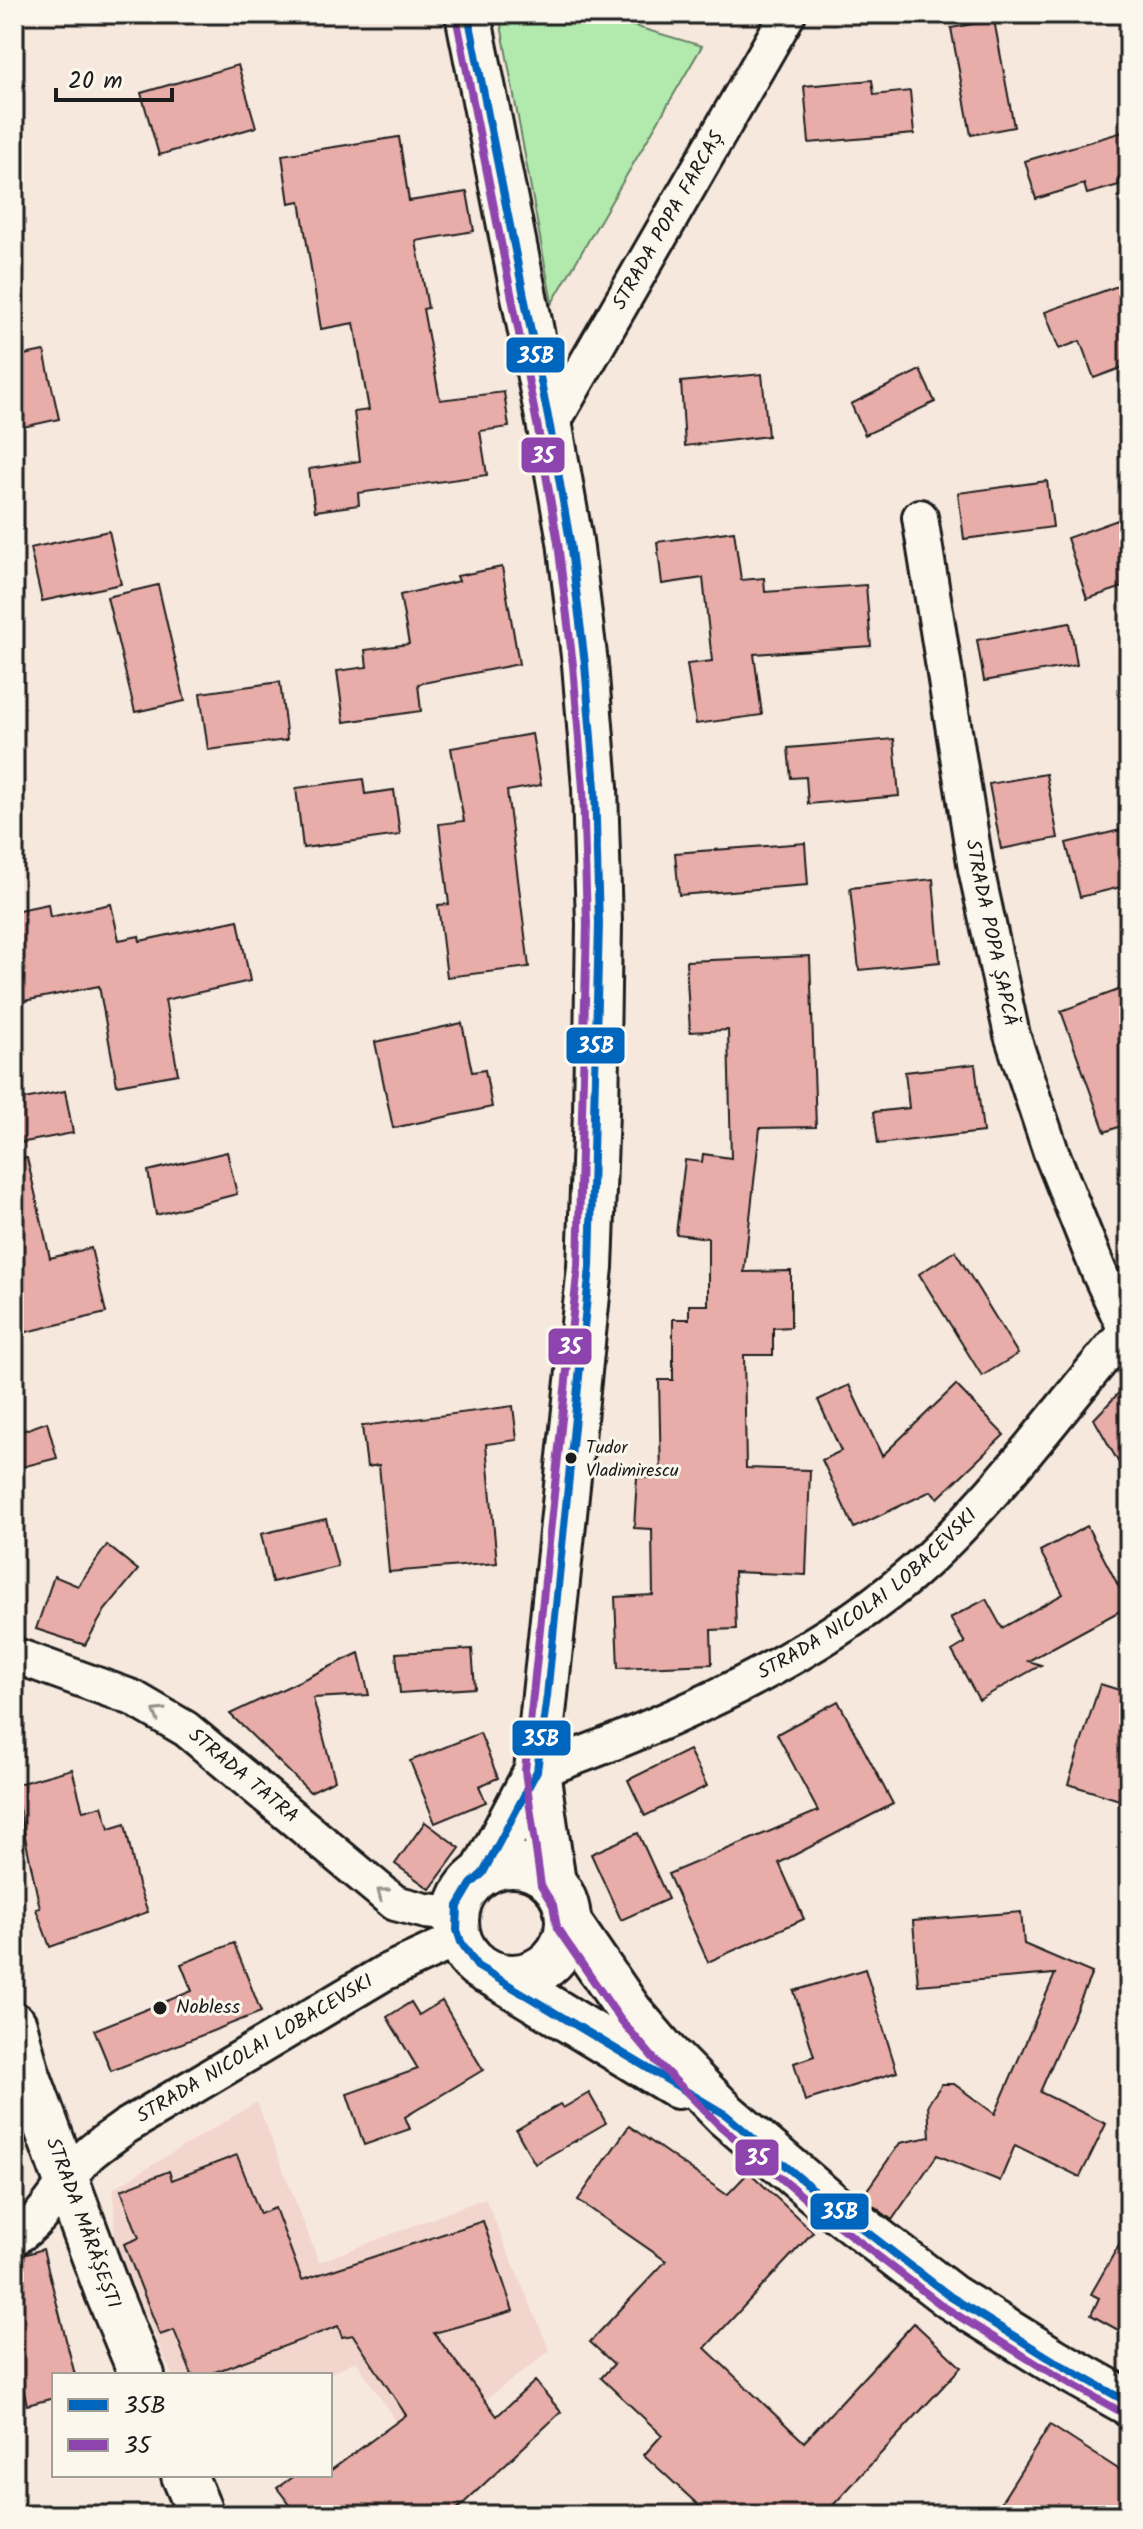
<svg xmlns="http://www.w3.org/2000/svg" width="1143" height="2529" font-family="Kalam,sans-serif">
	<rect width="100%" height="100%" fill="#f7e8de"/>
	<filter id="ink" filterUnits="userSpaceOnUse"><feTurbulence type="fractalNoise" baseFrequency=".0125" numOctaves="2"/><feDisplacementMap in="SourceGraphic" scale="16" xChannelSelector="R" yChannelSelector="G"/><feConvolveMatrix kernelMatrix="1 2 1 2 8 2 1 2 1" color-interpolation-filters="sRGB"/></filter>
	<g filter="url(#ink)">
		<!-- built -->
		<path fill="#f2d6ce" d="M257,2102L319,2262L485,2198L550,2351L416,2452L356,2361L327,2375H172L114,2242V2188Z"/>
		<!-- green -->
		<path fill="#b2eaae" stroke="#678365" stroke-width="2" d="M499,14H593L702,46L552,303Z"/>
		<!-- building -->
		<g fill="#e8ada8" stroke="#1c1c1c" stroke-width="2">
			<path d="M994,20L1014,127L971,135L951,28Z"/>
			<path d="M238,65L256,127L159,155L141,93Z"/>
			<path d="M872,80L874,95L910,91L914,134L809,143L804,86Z"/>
			<path d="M1129,130V175L1118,178L1119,185L1087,194L1084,184L1036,199L1025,161Z"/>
			<path d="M399,137L409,201L467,192L474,231L416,241L428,308L423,309L440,400L504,392L509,427L480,431L487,475L358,493L359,505L315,511L309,469L360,461L354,412L369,410L354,323L321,329L300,201L289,203L282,155Z"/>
			<path d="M1129,282V365L1094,378L1080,341L1059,349L1045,312Z"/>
			<path d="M44,351L59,419L14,429V357Z"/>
			<path d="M920,370L935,402L865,435L851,404Z"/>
			<path d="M762,374L768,436L685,446L681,382Z"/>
			<path d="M1047,481L1053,527L964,539L958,493Z"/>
			<path d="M1129,516V585L1087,599L1067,538Z"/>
			<path d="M109,531L121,584L42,601L30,548Z"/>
			<path d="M734,531L741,580L764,578L765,592L866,585L871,646L754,654L762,715L696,724L687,664L712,661L703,578L662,584L657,542Z"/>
			<path d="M502,567L519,664L418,684L421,711L344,722L337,671L367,667L365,650L409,644L400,595L459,581L457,576Z"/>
			<path d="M158,585L185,701L135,712L107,597Z"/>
			<path d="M1070,623L1077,665L984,681L977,640Z"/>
			<path d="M280,682L287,740L208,750L200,693Z"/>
			<path d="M532,734L541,785L507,791L529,967L447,977L438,905L449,904L439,824L464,821L451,748Z"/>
			<path d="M894,739L899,796L808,804L806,777L791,778L788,748Z"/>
			<path d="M1046,774L1058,838L1001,849L989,784Z"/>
			<path d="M363,779L365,794L394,790L400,835L303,848L296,788Z"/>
			<path d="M1129,828V885L1080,897L1066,843Z"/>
			<path d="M805,843L808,885L679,895L675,853Z"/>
			<path d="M933,879L940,962L859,970L850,888Z"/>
			<path d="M48,904L50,917L111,904L119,940L139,936L140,941L238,920L250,981L165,1000L178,1074L117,1085L99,986L14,1003V911Z"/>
			<path d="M810,956L816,1127L760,1128L744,1272L791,1271V1327L773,1328V1355H744L746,1468L810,1470L806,1575L734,1572L736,1629L711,1630L712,1664L618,1668L615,1597L653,1595L652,1529L634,1528L637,1477L661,1479L659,1380H673V1319H689V1305H708V1238L676,1234L685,1160L702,1162L703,1154L731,1158L728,1030L690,1032L686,961Z"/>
			<path d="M1121,989L1129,1012V1123L1105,1132L1061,1011Z"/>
			<path d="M462,1023L472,1072L485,1070L492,1107L393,1128L375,1042Z"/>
			<path d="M975,1064L983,1132L878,1144L874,1112L909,1108L905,1072Z"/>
			<path d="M65,1091L73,1133L14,1144V1101Z"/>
			<path d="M227,1152L237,1194L156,1215L148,1171Z"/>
			<path d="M27,1158L50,1258L91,1248L106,1313L14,1335V1159Z"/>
			<path d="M955,1251L1018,1354L982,1376L919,1274Z"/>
			<path d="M1129,1382V1481L1094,1419Z"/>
			<path d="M849,1385L882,1456L956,1385L1004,1435L938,1498L931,1491L854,1528L822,1460L841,1451L818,1400Z"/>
			<path d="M513,1406L517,1440L486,1444L497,1563L389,1572L379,1465L367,1467L362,1426Z"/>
			<path d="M47,1422L57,1458L14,1469V1434Z"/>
			<path d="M326,1519L338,1567L272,1582L261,1534Z"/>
			<path d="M1087,1526L1129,1606L1028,1661L1041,1665L979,1700L952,1651L965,1643L950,1618L986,1599L1002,1628L1063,1594L1040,1551Z"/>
			<path d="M107,1545L138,1570L105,1610L85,1645L36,1629L54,1576L78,1586Z"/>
			<path d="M472,1649L475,1688L400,1693L396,1653Z"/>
			<path d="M359,1653L369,1695L313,1698L335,1780L310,1792L230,1714Z"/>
			<path d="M1100,1684L1129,1693V1803L1068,1784Z"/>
			<path d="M838,1701L893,1804L779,1863L804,1919L708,1962L668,1874L818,1811L777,1734Z"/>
			<path d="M480,1733L498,1778L479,1786L486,1802L435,1823L410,1761Z"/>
			<path d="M689,1750L707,1786L645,1816L628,1780Z"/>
			<path d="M72,1769L83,1811L102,1806L109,1829L125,1824L138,1885L148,1912L50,1947L36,1909L40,1908L14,1785Z"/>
			<path d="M425,1822L460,1848L430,1889L395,1864Z"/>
			<path d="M638,1833L668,1899L621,1920L591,1854Z"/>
			<path d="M1021,1912L1024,1944L1092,1973L1040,2092L1106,2124L1080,2177L1015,2145L1000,2181L937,2155L892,2220L862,2197L900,2143L930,2137L928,2104L942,2084H954L995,2114L1055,1974L918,1985L913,1921Z"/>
			<path d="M234,1943L261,2012L111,2071L94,2030L192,1991L181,1964Z"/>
			<path d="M865,1969L897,2072L805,2101L794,2063L814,2056L794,1991Z"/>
			<path d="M442,2001L483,2070L405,2117L410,2129L364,2145L347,2094L418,2069L387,2017L411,2002L419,2015Z"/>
			<path d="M589,2093L606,2123L535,2164L516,2130L560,2104L563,2108Z"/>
			<path d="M629,2126L727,2195L749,2172L813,2232L705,2348L804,2442L914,2323L961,2367L824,2515H709L644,2455L662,2435L601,2378L614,2364L590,2342L666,2261L578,2200Z"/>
			<path d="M237,2155L260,2214L275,2208L302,2280L483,2221L513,2311L434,2333L497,2416L535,2381L561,2412L451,2515H298L277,2488L295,2475H330V2471L406,2415L353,2335L342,2337L338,2326L207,2375H192L174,2330L160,2335L124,2244L139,2238L121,2190L169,2171L172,2180Z"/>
			<path d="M1129,2227V2336L1091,2315L1099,2298L1091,2294Z"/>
			<path d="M43,2249L75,2375H54V2398L27,2405L22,2384L14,2386V2258Z"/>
			<path d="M1050,2425L1129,2476V2515H993Z"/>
		</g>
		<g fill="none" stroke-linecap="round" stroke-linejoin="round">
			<!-- street casing -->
			<g stroke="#1c1c1c" stroke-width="40">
				<g id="street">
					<path id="s1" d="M550,427L788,14"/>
					<path id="s2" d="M920,517L976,869L1012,1035L1051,1152L1099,1272L1126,1330"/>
					<path id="s3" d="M14,1655L133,1698L186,1729L395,1903L426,1911L456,1914"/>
					<path id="s4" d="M537,1771C665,1726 825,1655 926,1561C1001,1491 1062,1405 1129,1327"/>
					<path id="s5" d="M14,2238C49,2217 61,2181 89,2154C100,2144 113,2136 125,2127L384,1973L458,1939"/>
				</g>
			</g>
			<!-- secondary casing -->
			<g stroke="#1c1c1c" stroke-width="50">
				<g id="secondary">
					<path d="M468,14L550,427L570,541L585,664L595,787L599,924L596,1112L590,1267L537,1771L553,1883"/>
					<circle cx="512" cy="1921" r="56"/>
					<path d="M483,1873L537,1771"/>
					<path d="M568,1922L630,2012L664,2052L726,2115L829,2203L951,2297L1054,2361L1129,2403"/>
					<path d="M495,1975L678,2086"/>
					<path id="s6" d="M14,2025L27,2074L108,2293L142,2375"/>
					<path d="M184,2475L201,2515"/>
				</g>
			</g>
			<!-- street -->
			<use href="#street" stroke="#fbf7ec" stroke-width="34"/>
			<!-- secondary -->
			<use href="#secondary" stroke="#fbf7ec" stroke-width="44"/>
			<!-- bus-1 casing -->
			<g stroke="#fbf7ec" stroke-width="14">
				<path id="bus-1" d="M468,14L550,427L570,541L585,664L595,787L599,924L590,1267L547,1696L537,1771L483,1873L471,1884L458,1906L457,1930L461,1942L477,1966L726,2115L829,2203L951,2297L1054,2361L1129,2403"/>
			</g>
			<!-- bus-2 casing -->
			<g stroke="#fbf7ec" stroke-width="14">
				<path id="bus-2" d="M456,16L538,429L558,543L573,665L583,788L587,924L578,1266L525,1771L541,1886L553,1905L557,1928L620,2019L655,2060L718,2124L822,2213L944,2307L1048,2371L1123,2413"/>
			</g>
			<!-- bus-1 -->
			<use href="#bus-1" stroke="#0065bd" stroke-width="8"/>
			<!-- bus-2 -->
			<use href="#bus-2" stroke="#8e44ad" stroke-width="8"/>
		</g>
		<!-- one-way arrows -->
		<defs><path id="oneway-chevron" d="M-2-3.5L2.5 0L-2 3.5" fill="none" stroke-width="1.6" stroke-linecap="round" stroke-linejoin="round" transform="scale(2)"/></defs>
		<g stroke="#97948e">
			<use href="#oneway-chevron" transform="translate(158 1713) rotate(-149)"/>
			<use href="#oneway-chevron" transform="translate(382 1893) rotate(-143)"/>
		</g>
	</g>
	<!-- markers -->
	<g fill="#1c1c1c" stroke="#fbf7ec" stroke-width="3">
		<circle cx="571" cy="1458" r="7"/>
		<circle cx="160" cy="2008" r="8"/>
	</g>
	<g text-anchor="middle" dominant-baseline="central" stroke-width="6" stroke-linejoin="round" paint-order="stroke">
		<!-- bus labels -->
		<g font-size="18" fill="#1c1c1c" stroke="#fbf7ec" text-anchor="start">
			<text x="586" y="1448">Tudor<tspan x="586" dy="23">Vladimirescu</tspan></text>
		</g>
		<!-- street labels -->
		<g font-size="20" fill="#1c1c1c" stroke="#fbf7ec">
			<text stroke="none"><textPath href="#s1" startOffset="238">STRADA POPA FARCAȘ</textPath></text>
			<text stroke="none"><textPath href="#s2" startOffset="422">STRADA POPA ȘAPCĂ</textPath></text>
			<text stroke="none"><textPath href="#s4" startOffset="378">STRADA NICOLAI LOBACEVSKI</textPath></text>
			<text stroke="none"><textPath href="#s3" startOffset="262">STRADA TATRA</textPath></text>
			<text stroke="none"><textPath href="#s5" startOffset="310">STRADA NICOLAI LOBACEVSKI</textPath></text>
			<text stroke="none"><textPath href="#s6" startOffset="210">STRADA MĂRĂȘEȘTI</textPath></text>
		</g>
		<!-- poi labels -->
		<g font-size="20" fill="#1c1c1c" stroke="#fbf7ec" text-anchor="start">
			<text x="176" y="2008">Nobless</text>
		</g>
	</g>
	<g stroke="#fbf7ec" stroke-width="3">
		<rect x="505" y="336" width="61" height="38" rx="8" fill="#0065bd"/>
		<rect x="520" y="436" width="46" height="38" rx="8" fill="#8e44ad"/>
		<rect x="565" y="1026" width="61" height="39" rx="8" fill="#0065bd"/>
		<rect x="547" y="1327" width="46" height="39" rx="8" fill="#8e44ad"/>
		<rect x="511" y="1719" width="61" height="38" rx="8" fill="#0065bd"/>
		<rect x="734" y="2138" width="46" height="39" rx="8" fill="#8e44ad"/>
		<rect x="809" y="2192" width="61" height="39" rx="8" fill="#0065bd"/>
	</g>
	<g font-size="22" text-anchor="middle" font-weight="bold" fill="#fff">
		<text x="536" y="363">35B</text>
		<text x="543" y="463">35</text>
		<text x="596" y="1053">35B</text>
		<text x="570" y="1354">35</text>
		<text x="541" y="1746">35B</text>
		<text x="757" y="2165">35</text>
		<text x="840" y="2219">35B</text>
	</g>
	<!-- margin -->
	<rect width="1143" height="2529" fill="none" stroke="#fbf7ec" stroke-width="48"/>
	<rect x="24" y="24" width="1095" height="2481" fill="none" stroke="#1c1c1c" stroke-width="3" filter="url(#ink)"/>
	<!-- legend -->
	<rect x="52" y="2373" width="280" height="104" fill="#fbf7ec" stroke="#a29f99" stroke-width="2"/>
	<rect x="68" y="2399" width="40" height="12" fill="#0065bd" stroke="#a29f99" stroke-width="2"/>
	<text x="124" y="2413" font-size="24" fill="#1c1c1c">35B</text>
	<rect x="68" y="2439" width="40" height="12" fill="#8e44ad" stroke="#a29f99" stroke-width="2"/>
	<text x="124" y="2453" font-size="24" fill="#1c1c1c">35</text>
	<!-- scale -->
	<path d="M56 88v12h116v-12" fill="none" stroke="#1c1c1c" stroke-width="4"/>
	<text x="68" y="88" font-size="24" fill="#1c1c1c" stroke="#fbf7ec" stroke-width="6" paint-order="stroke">20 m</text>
</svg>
